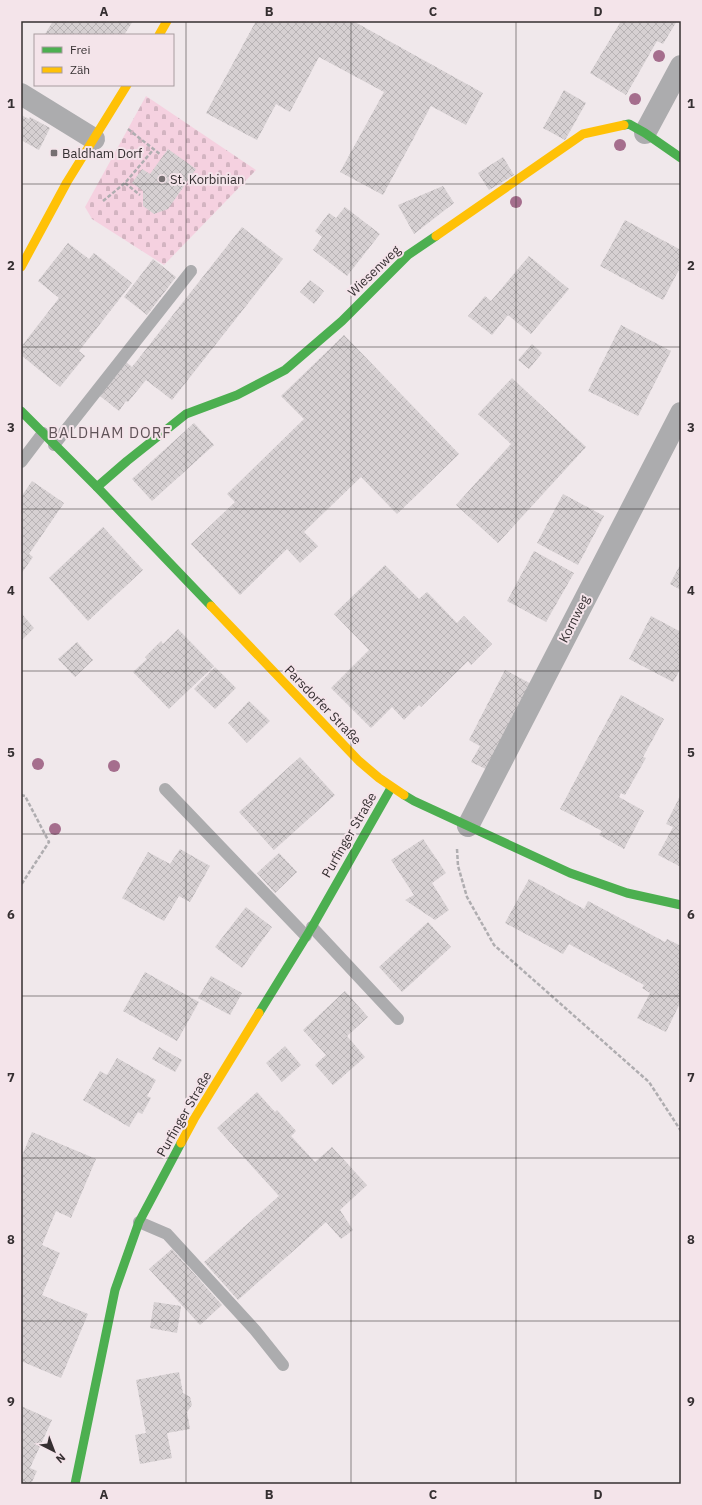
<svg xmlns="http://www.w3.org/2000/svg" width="702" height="1505" font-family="'IBM Plex Sans',sans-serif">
	<defs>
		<pattern id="cemetery-stones" width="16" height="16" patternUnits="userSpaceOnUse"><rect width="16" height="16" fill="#f5d1e0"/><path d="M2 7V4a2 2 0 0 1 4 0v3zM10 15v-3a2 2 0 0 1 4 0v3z" fill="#d3b4c1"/></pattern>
		<pattern id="building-cross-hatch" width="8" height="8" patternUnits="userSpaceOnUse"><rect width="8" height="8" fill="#d6d0d2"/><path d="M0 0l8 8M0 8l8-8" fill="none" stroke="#b8b3b5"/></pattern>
	</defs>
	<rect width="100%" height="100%" fill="#f0e8eb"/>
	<!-- cemetery -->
	<path fill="url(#cemetery-stones)" d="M146,96L256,170L164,265L92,219L85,207Z"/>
	<!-- building -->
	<g fill="url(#building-cross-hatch)">
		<path d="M53,21H133L124,35H46L45,34Z"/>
		<path d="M256,21H353L483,93L466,125L431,106L383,195L340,172L384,92L319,57L290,112L276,104L257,140L206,113Z"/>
		<path d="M621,21L628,23L630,21H677L663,44L657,41L626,95L590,73Z"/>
		<path d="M564,90L586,103L565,140L543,128Z"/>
		<path d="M21,115L29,119L30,117L50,128L39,150L21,140Z"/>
		<path d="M168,149L196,169L168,209L154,214L143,206V191L132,183L142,169L150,174Z"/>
		<path d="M503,157L514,175L489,190L478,173Z"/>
		<path d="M443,186L454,203L414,234L398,205Z"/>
		<path d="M345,207L380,234L347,276L313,250L322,237L315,231L329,213L336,218Z"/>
		<path d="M625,220L681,250V266L663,300L600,266Z"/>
		<path d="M242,227L283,259L172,400L146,380L128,402L126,401L119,411L100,396L125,361L132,367Z"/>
		<path d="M68,243L89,259L94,253L132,283L79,351L85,356L60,387L21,355V347L59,298L38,281Z"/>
		<path d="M529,256L569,289L531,334L508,315L492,335L468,316L485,296L491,301Z"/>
		<path d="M153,259L176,277L147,315L124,297Z"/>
		<path d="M310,280L324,291L314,304L300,292Z"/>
		<path d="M621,325L671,351L638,416L588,391Z"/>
		<path d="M344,335L459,454L397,514L361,477L304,532L318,546L300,563L287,549L240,595L191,544L235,502L227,494L304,419L281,396Z"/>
		<path d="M532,344L542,353L529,369L518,360Z"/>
		<path d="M512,378L586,447L498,543L456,505L511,444L478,414Z"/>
		<path d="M194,423L214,445L152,501L132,479Z"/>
		<path d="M32,481L64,503L29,554L33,557L21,574V497Z"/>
		<path d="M563,494L604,516L578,565L537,543Z"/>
		<path d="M103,527L143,570L88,621L49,578Z"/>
		<path d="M534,551L574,573L546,622L507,601Z"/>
		<path d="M681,563V590L670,584Z"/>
		<path d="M385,565L419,599L427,592L457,623L464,616L492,644L471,665L468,661L421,707L419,705L404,720L392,707L371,728L331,688L369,650L334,614Z"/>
		<path d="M21,613L34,628L21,641Z"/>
		<path d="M651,616L681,632V668L673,682L629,659Z"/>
		<path d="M178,629L214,666L169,709L133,672L147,659L145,657L161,641L163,644Z"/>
		<path d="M77,642L93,660L75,677L58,659Z"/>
		<path d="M215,667L236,688L215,709L194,689Z"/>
		<path d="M505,670L535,686L490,771L471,762L480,746L469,740Z"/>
		<path d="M621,695L664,719L643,757L646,758L625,795L621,793L619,797L644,811L624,849L599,835L602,831L560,809Z"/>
		<path d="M249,701L270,721L247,743L228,723Z"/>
		<path d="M300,757L335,795L274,850L239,812Z"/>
		<path d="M681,794V867L658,855L673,827L666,824Z"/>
		<path d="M423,839L446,873L432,883L449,910L435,920L405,900L414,895L391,860Z"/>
		<path d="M180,849L210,866L190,902L179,896L164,921L122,898L148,852L170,864Z"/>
		<path d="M279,853L297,872L275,893L257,873Z"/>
		<path d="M529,879L584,909L588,901L665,942L667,939L681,946V1001L666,1032L637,1018L650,993L642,988L644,985L569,944L563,954L505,923Z"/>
		<path d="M246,907L272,927L242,968L215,947Z"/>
		<path d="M428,922L451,947L402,992L379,967Z"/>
		<path d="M145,972L199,1002L177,1041L123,1011Z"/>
		<path d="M211,976L242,993L230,1015L198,998Z"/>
		<path d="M345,991L368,1017L347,1036L365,1057L333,1085L315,1065L326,1055L303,1030Z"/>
		<path d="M285,1046L301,1065L282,1082L266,1063Z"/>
		<path d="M159,1047L182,1060L175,1072L152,1059Z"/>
		<path d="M117,1058L156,1080L147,1096L151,1098L142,1114L138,1112L129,1127L83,1100L100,1071L107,1075Z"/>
		<path d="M257,1092L275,1112L277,1110L296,1131L291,1136L315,1162L332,1147L367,1185L340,1210L353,1230L341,1239L326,1222L238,1300L204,1262L279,1196L217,1128Z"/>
		<path d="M32,1132L96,1159L71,1218L56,1211L42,1245L60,1253L42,1295L88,1314L61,1378L21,1361V1158Z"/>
		<path d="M172,1249L222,1305L200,1325L149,1269Z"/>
		<path d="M154,1302L181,1306L177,1333L150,1328Z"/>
		<path d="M179,1372L183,1393L190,1397L192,1405L187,1412L190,1429L167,1433L172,1458L140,1464L135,1435L146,1433L136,1380Z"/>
		<path d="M21,1406L52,1420L30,1468L37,1471L31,1484H21Z"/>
	</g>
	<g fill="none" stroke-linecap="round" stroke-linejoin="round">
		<!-- path -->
		<g stroke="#afadb0" stroke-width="2.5" stroke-dasharray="4 2" stroke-linecap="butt">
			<path d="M128,129L161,155"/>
			<path d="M125,183L140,195"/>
			<path d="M103,201L125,183L153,150"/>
			<path d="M21,795L25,796L49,842L21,885"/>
			<path d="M457,849L458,866L467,897L494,945L649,1082L681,1131"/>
		</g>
		<!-- lane -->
		<g stroke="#acacae" stroke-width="12">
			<path d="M54,445L191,271"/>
			<path d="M21,462L43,433"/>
			<path d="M165,789L306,936"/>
			<path d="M312,927L398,1019"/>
			<path d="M139,1222L167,1234L255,1330L283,1365"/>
		</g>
		<!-- street -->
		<g stroke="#acacae" stroke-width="22">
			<path d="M21,94L94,139"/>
			<path d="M645,133L681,66"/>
			<path d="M468,826L681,413"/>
		</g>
		<!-- fast -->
		<g stroke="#4caf50" stroke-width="9">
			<path d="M624,125L629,124L645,133L681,158"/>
			<path d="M21,411L97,487L211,606"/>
			<path d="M97,487L127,461L186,414L237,395L285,370L342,321L408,255L436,236"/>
			<path d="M404,795L414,801L570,873L627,893L681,905"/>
			<path d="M259,1013L312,927L391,788"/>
			<path d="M75,1484L115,1290L139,1222L181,1143"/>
		</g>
		<!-- slow -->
		<g stroke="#ffc107" stroke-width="9">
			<path d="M159,35L167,21"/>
			<path d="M436,236L583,134L624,125"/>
			<path d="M21,267L67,182L127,85"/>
			<path d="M211,606L359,761L379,778L404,795"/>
			<path d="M181,1143L194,1119L259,1013"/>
		</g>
	</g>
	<!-- trees -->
	<g fill="#a56e8d">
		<circle cx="659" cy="56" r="6"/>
		<circle cx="635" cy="99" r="6"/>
		<circle cx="620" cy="145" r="6"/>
		<circle cx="516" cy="202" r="6"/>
		<circle cx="38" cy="764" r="6"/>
		<circle cx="114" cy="766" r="6"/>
		<circle cx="55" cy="829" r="6"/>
	</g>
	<!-- grid -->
	<path fill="none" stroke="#352f31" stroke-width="1" stroke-opacity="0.55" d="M186,21V1484M351,21V1484M516,21V1484M21,184H681M21,347H681M21,509H681M21,671H681M21,834H681M21,996H681M21,1158H681M21,1321H681"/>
	<!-- markers -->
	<g fill="#767072" stroke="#f4e4ea" stroke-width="1.5">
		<rect x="50" y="149" width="8" height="8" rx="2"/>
		<circle cx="162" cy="179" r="4"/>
	</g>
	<g text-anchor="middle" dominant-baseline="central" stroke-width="4" stroke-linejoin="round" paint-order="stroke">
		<!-- poi labels -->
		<g font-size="13" fill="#352f31" stroke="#f4e4ea" text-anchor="start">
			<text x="62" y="153">Baldham Dorf</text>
			<text x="170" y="179">St. Korbinian</text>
		</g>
		<!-- street labels -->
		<g font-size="13" fill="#352f31" stroke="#f4e4ea">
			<text transform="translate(374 271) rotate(-44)">Wiesenweg</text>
			<text transform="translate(574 619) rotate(-63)">Kornweg</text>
			<text transform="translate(323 705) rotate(46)">Parsdorfer Straße</text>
			<text transform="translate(349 835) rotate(-60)">Purfinger Straße</text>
			<text transform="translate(184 1114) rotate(-60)">Purfinger Straße</text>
		</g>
		<!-- quarter labels -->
		<g font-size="15" letter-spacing="1" fill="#605358" stroke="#f4e4ea">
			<text x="110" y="432">BALDHAM DORF</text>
		</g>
	</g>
	<!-- border -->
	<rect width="702" height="1505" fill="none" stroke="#f4e4ea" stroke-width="44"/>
	<!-- legend -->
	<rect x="34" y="34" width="140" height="52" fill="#f4e4ea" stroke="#a89ca0"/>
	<rect x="42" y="47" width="20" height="6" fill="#4caf50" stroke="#a89ca0"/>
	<text x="70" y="54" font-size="12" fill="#352f31">Frei</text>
	<rect x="42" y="67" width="20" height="6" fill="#ffc107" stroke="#a89ca0"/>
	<text x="70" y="74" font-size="12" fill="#352f31">Zäh</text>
	<!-- north arrow -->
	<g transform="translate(54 1451) rotate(138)" stroke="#f4e4ea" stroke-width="3" paint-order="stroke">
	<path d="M0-3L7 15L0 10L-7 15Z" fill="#352f31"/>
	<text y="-6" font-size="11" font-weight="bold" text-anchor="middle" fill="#352f31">N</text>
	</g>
	<rect x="22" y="22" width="658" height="1461" fill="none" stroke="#352f31" stroke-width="1.5"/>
	<g font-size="13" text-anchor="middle" font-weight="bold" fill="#352f31">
		<text x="104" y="16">A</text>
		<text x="269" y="16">B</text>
		<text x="433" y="16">C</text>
		<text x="598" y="16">D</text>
		<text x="11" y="108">1</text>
		<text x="691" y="108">1</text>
		<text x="11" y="270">2</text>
		<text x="691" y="270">2</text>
		<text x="11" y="432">3</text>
		<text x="691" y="432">3</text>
		<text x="11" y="595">4</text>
		<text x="691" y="595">4</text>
		<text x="11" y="757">5</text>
		<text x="691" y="757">5</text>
		<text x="11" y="919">6</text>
		<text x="691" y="919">6</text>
		<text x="11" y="1082">7</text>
		<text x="691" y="1082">7</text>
		<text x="11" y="1244">8</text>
		<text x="691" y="1244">8</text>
		<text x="11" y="1406">9</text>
		<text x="691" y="1406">9</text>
		<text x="104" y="1499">A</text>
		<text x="269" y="1499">B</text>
		<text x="433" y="1499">C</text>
		<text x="598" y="1499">D</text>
	</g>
</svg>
